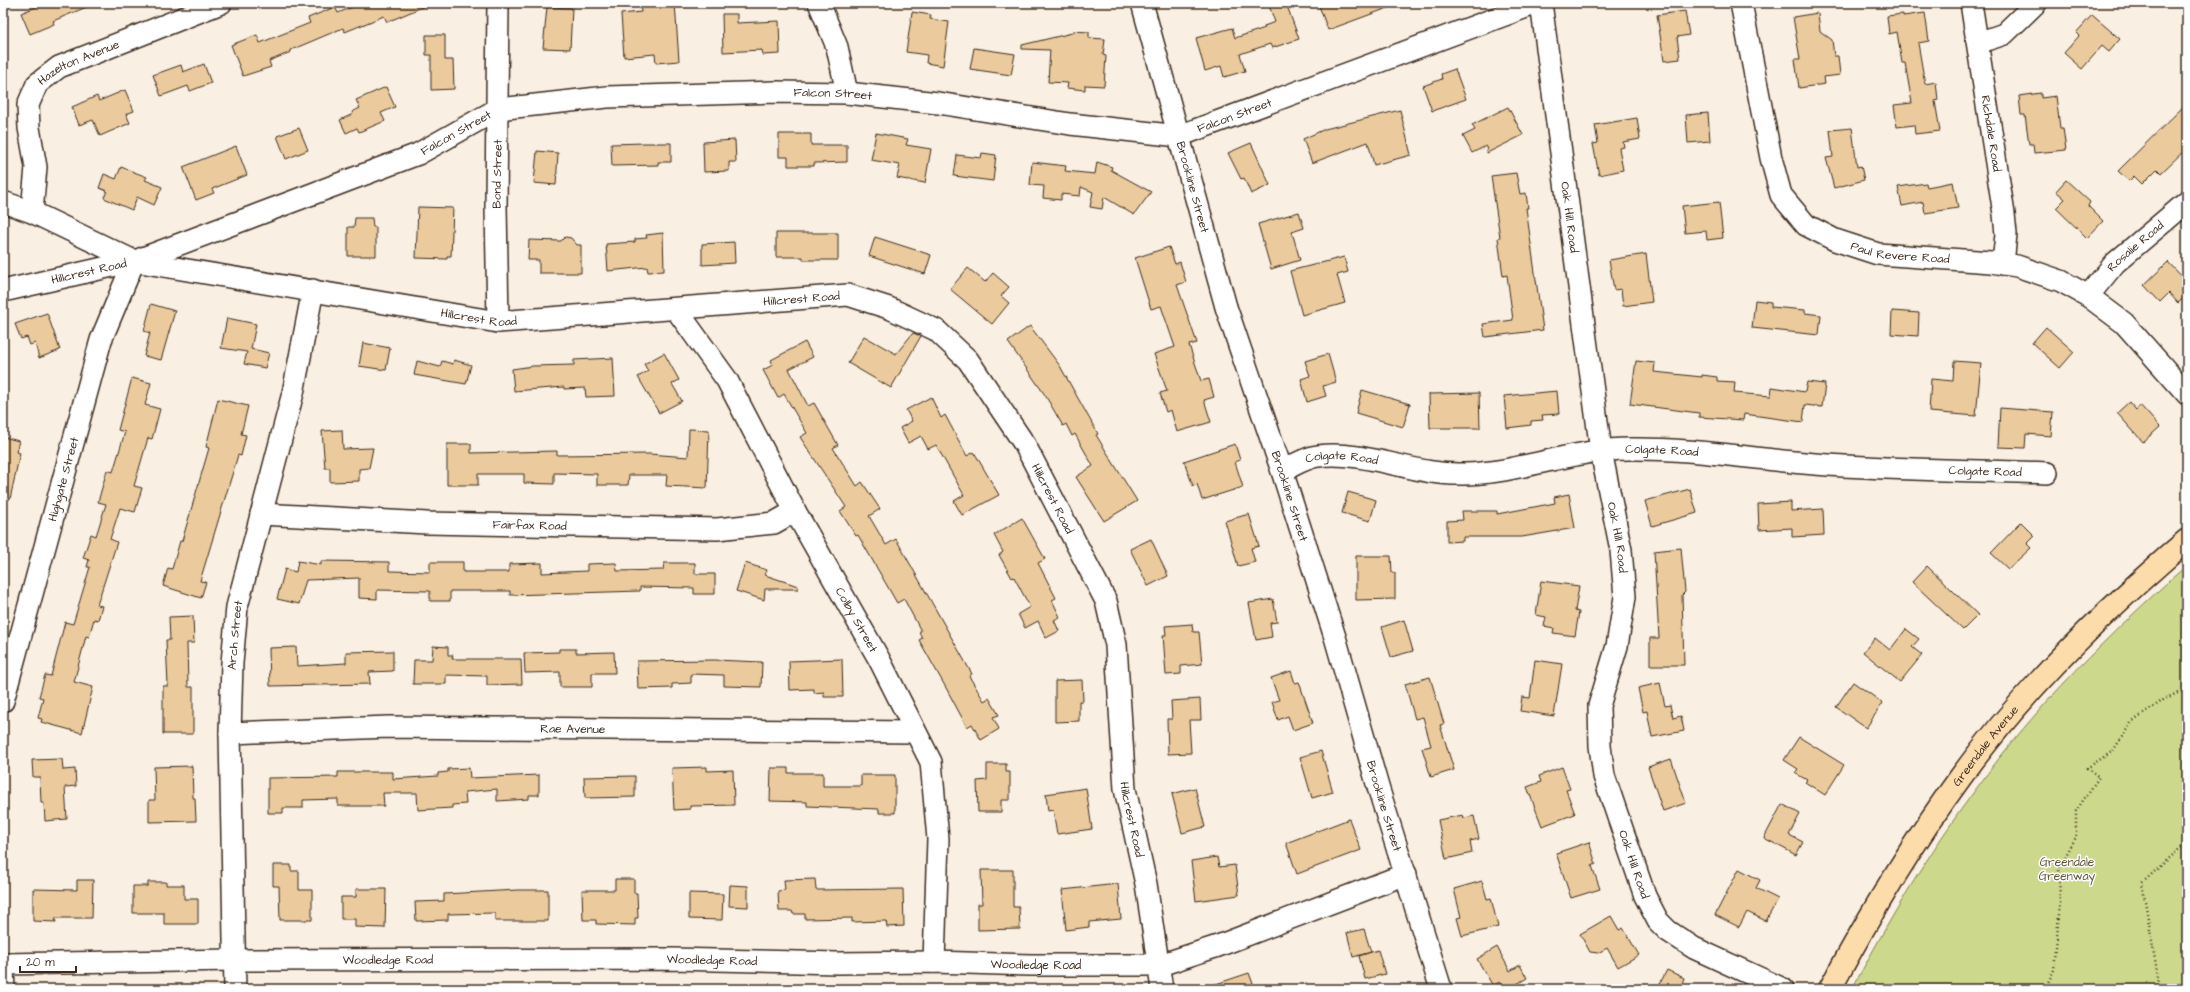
<svg xmlns="http://www.w3.org/2000/svg" width="2190" height="992" viewBox="0 0 2190 992" font-family="'Architects Daughter',sans-serif">
<style>
.green{fill:#ccd88b;stroke:#848154}
.building{fill:#ebcb9d;stroke:#3b2a1e}
.lines{fill:none;stroke-linecap:round;stroke-linejoin:round}
.minor-casing{stroke:#3b2a1e;stroke-width:24}
.major-casing{stroke:#3b2a1e;stroke-width:25}
.path{stroke:#3b2a1e;stroke-width:2.5;stroke-dasharray:1 3;stroke-linecap:butt}
.minor{stroke:#fff;stroke-width:21}
.major{stroke:#fddcac;stroke-width:22}
.labels{text-anchor:middle;stroke-width:3;stroke-linejoin:round;paint-order:stroke}
.street-label{font-size:12px;fill:#3b2a1e;stroke:#fff}
.park-label{font-size:12px;fill:#5f5639;stroke:#fff}
</style>
<rect width="100%" height="100%" fill="#f9efe2"/>
<filter id="ink" filterUnits="userSpaceOnUse"><feTurbulence type="fractalNoise" baseFrequency=".025" numOctaves="2"/><feDisplacementMap in="SourceGraphic" scale="8" xChannelSelector="R" yChannelSelector="G"/><feConvolveMatrix kernelMatrix="1 2 1 2 8 2 1 2 1" color-interpolation-filters="sRGB"/></filter>
<g filter="url(#ink)">
<path class="green" d="M2187,565V989H1852C1889,920 1929,852 1976,789C2036,706 2110,633 2187,565Z"/>
<g class="building">
<path d="M34,3H96L53,21L54,24L30,34L21,13L36,7Z"/>
<path d="M362,3H432L387,22L384,16L345,32L343,28L291,50V52L269,61L271,67L243,76L231,45L257,35L260,43L310,23L308,18L335,7L338,13Z"/>
<path d="M640,3H675L679,61L656,63L655,54L624,57L621,14L641,12Z"/>
<path d="M1268,3H1286L1299,39L1272,48L1270,44L1240,54L1245,71L1224,77L1221,66L1205,71L1196,38L1232,28L1235,38L1265,28L1264,26L1275,22Z"/>
<path d="M1318,3H1396V5L1328,30Z"/>
<path d="M547,7L572,8L570,49L543,48Z"/>
<path d="M1685,11L1689,35L1677,37L1680,59L1664,61L1657,15Z"/>
<path d="M912,12L931,15L930,19L949,22L943,66L926,63L927,55L906,52Z"/>
<path d="M1818,13L1820,31L1832,40L1834,56H1838L1840,75L1824,77L1825,84L1799,88L1795,59H1800L1793,17Z"/>
<path d="M1925,13L1929,41L1918,43L1925,84L1936,82L1938,100L1935,101L1940,131L1915,134L1914,125L1897,127L1894,105L1912,103L1905,63H1902L1897,32L1889,34L1887,16L1903,14V16Z"/>
<path d="M722,14H737V23L779,21L780,54L763,55L762,50L723,52Z"/>
<path d="M2092,15L2120,39L2109,52L2102,46L2082,69L2064,53L2079,36L2076,33Z"/>
<path d="M1073,31L1089,32V38L1105,39L1103,55L1106,56L1104,86L1085,85V90L1067,88L1068,83L1048,82L1050,50L1022,49V45L1072,33Z"/>
<path d="M426,35H445V60H453L454,89L431,90V55H426Z"/>
<path d="M974,48L1015,54L1011,75L970,69Z"/>
<path d="M204,64L211,83L190,91L188,86L161,96L153,75L181,65L183,72Z"/>
<path d="M1455,69L1466,99L1432,111L1423,86L1442,79L1441,74Z"/>
<path d="M386,87L395,107L381,113L385,121L359,132L357,128L346,133L340,120L353,114L352,112L360,108L356,100Z"/>
<path d="M125,90L134,111L126,114L130,123L100,136L93,120L79,125L72,107L97,96L99,101Z"/>
<path d="M2041,93V98L2056,96L2060,128H2063L2066,150L2034,153L2033,144H2029L2025,115H2021L2019,96Z"/>
<path d="M2187,103V148L2161,173L2157,169L2142,184L2134,176L2129,181L2118,171Z"/>
<path d="M1508,107L1523,135L1487,153L1486,146L1472,153L1463,136L1475,130L1472,125Z"/>
<path d="M1400,110L1411,155L1374,165L1368,142L1312,163L1303,139L1325,129Z"/>
<path d="M1708,113L1710,141L1688,143L1686,115Z"/>
<path d="M1637,118L1640,139L1623,142L1624,147L1619,148L1623,170L1599,175L1593,144L1598,143L1595,125Z"/>
<path d="M299,128L308,150L286,159L277,136Z"/>
<path d="M1852,128L1857,167L1861,166L1864,180L1834,188L1826,158L1833,157L1830,130Z"/>
<path d="M876,133L908,139L906,145L931,149L925,183L897,178L900,165L871,160Z"/>
<path d="M779,134H811V145H847V162L814,163V166H788V157H779Z"/>
<path d="M735,140L736,162H729V171L704,172L703,142Z"/>
<path d="M644,143H671V162H658V165L612,166L611,144Z"/>
<path d="M1251,143L1270,185L1251,194L1244,178L1241,179L1228,153Z"/>
<path d="M236,146L247,175L212,189L214,193L196,200L183,167Z"/>
<path d="M537,151L558,153L556,185L534,183Z"/>
<path d="M982,153L996,155L993,181L954,176L957,155L981,158Z"/>
<path d="M1032,162L1066,166L1065,171L1095,174L1097,162L1112,167L1111,170L1151,192L1134,215L1104,197L1102,209L1090,207L1093,192L1081,187L1080,196L1061,194V200L1043,198L1044,186L1030,185Z"/>
<path d="M121,167L147,177L145,180L162,187L154,205L137,197L132,210L104,198L107,191L99,188L104,174L116,179Z"/>
<path d="M1516,173L1520,194L1526,193L1528,208H1526L1543,330L1485,337L1483,324L1513,320L1507,275L1503,276L1498,238L1500,237L1491,176Z"/>
<path d="M2066,180L2090,202L2088,206L2103,221L2087,238L2056,208L2065,199L2056,191Z"/>
<path d="M1953,182L1958,208L1925,213L1923,202L1902,206L1898,187L1926,183L1927,187Z"/>
<path d="M1719,202L1723,238L1707,240L1706,231L1685,233L1682,206Z"/>
<path d="M418,207L453,208L451,256H447V259L416,258Z"/>
<path d="M1299,212L1304,228L1292,232L1300,260L1271,269L1258,224Z"/>
<path d="M355,218H372L373,227H376V256H348V227H354Z"/>
<path d="M663,233L664,271L648,272L647,267L608,271L606,244L635,242V239L647,238L646,235Z"/>
<path d="M776,233H838V260H803V257H776Z"/>
<path d="M565,237L571,238L577,245H581V273H539V260H528L529,240L561,241Z"/>
<path d="M875,237L931,255L925,274L869,256Z"/>
<path d="M734,242L735,263L702,265V244Z"/>
<path d="M1169,247L1175,264L1180,262L1186,282L1177,285L1197,343L1189,345L1201,381L1209,379L1214,397L1204,400L1211,422L1177,432L1171,410L1166,412L1160,393L1167,391L1154,354L1175,347L1161,306L1151,309L1135,258Z"/>
<path d="M1646,254L1652,302L1623,306L1621,289L1614,290L1609,260Z"/>
<path d="M1344,257L1348,272L1337,275L1345,303L1302,315L1290,271Z"/>
<path d="M2168,262L2187,282V295L2178,303L2169,293L2160,302L2144,285Z"/>
<path d="M968,268L985,282L993,273L1009,287L1001,296L1009,303L992,324L950,289Z"/>
<path d="M1755,300L1771,302V307L1805,310V313L1821,315L1819,335L1752,328Z"/>
<path d="M151,304L175,311L161,360L144,356L150,333L144,331Z"/>
<path d="M1892,311L1919,313L1918,336L1891,334Z"/>
<path d="M47,313L60,350L39,358L35,343L30,345L27,337L21,339L15,324Z"/>
<path d="M227,318L256,324L251,349L269,353L265,368L244,364L247,352L221,348Z"/>
<path d="M1030,326L1060,366L1098,434L1096,435L1137,501L1104,521L1076,477L1093,466L1075,434L1072,436L1066,424L1063,426L1045,395L1008,342Z"/>
<path d="M2046,327L2074,352L2060,368L2032,343Z"/>
<path d="M913,333L921,336L891,388L848,363L864,336L896,354Z"/>
<path d="M805,342L813,357L789,369L808,406L814,403L838,445L833,448L857,486L862,482L880,509L869,516L886,545L896,539L972,674L969,676L984,701L989,698L999,715L993,717L999,729L981,740L972,724L967,727L945,686L919,640L922,638L919,632L921,631L904,599L897,603L858,535L856,536L840,511L846,507L800,437L807,433L784,394L778,398L763,370L773,365L771,360Z"/>
<path d="M363,343L390,348L386,370L359,366Z"/>
<path d="M664,353L679,380L672,384L682,401L659,413L638,377L648,371L644,364Z"/>
<path d="M1328,354L1336,382L1323,386L1326,396L1307,402L1301,379L1310,376L1305,361Z"/>
<path d="M613,358L615,396L586,397L585,388L564,389V387L514,391L512,369L533,366L574,365V360Z"/>
<path d="M454,360L471,365L466,384L414,375L417,361L440,367L442,361L453,364Z"/>
<path d="M1636,361L1655,363L1654,372L1702,377V375L1717,377V381L1735,382L1734,393L1771,396L1772,387L1805,392L1807,382L1825,384L1822,407L1805,405L1803,422L1744,414L1743,420L1699,417V413L1630,404Z"/>
<path d="M1954,361L1981,363L1976,416L1929,412L1931,379L1953,381Z"/>
<path d="M132,378L151,383L145,405L160,409L152,439L148,438L134,486L142,488L135,512L120,508L110,539L117,542L97,605L102,606L98,620L94,619L89,637L86,636L74,682L93,687L82,733L41,722L42,719L38,718L43,698L39,697L45,675L51,676L65,622L73,624L90,567H87L89,560L83,558L91,534L96,536L106,504L98,502L107,470L113,472L125,432L118,430Z"/>
<path d="M1362,390L1410,404L1403,427L1356,413Z"/>
<path d="M1557,391L1559,414L1542,415L1543,420L1531,421V425L1507,428L1504,396Z"/>
<path d="M1479,393L1480,428H1430L1429,394Z"/>
<path d="M931,397L941,418L945,415L967,456L974,452L999,495L962,515L954,501L964,495L936,445L928,449L921,436L908,443L900,428L912,421L906,410Z"/>
<path d="M218,399L248,406L241,434L246,435L241,456L238,455L200,581L206,582L201,598L163,586L168,568L172,569L180,541H182L209,448L206,447Z"/>
<path d="M2129,402L2136,410L2140,405L2160,427L2143,442L2117,413Z"/>
<path d="M2000,408L2053,412L2051,436L2026,434L2025,448L1998,447Z"/>
<path d="M689,429L709,430L707,488L666,486L667,475H629L628,485H597V474L554,473V484L524,483V474H478V485H447V444H471V453L557,451V455L649,454L688,457Z"/>
<path d="M342,430L343,449L373,448L369,468L359,469V481L330,482V468H325L322,431Z"/>
<path d="M3,437L19,441L16,452L20,453L10,499H3Z"/>
<path d="M1235,444L1240,460L1235,462L1243,487L1202,500L1197,484L1193,486L1184,461Z"/>
<path d="M1690,489L1697,513L1652,526L1645,501Z"/>
<path d="M1348,492L1376,500L1370,521L1342,513Z"/>
<path d="M1569,494L1575,528L1522,537H1463V541L1447,542V521L1463,520L1462,511H1497V514L1555,503L1554,497Z"/>
<path d="M1791,502V511L1823,509L1824,535L1792,537V528L1759,530L1758,504Z"/>
<path d="M1249,514L1259,546L1251,548L1255,562L1238,566L1225,521Z"/>
<path d="M1022,518L1045,559L1038,563L1056,598L1052,600L1060,617L1054,620L1059,631L1046,638L1038,621L1025,628L1018,614L1030,607L1014,577L1012,578L999,555L1003,552L994,535Z"/>
<path d="M2021,522L2035,536L2027,544L2031,548L2008,569L1991,553Z"/>
<path d="M1151,539L1168,576L1148,586L1130,549Z"/>
<path d="M1681,548L1685,592L1682,595L1684,665H1650V638H1659L1654,551Z"/>
<path d="M1356,556H1391L1392,573H1395V599L1356,600Z"/>
<path d="M298,561L321,565V561L389,562V571L430,572V562H463V572H509V564L542,563V573L587,571V564L616,563L617,571L663,570L664,563H695V574H715V594H694V588L640,587V591L510,595V591H450V601H430V591L377,590V599L359,598V578L306,580L299,604L277,599L285,569L296,572Z"/>
<path d="M745,563L767,570L765,575L798,586V589H765L764,600L736,591Z"/>
<path d="M1927,566L1978,615L1963,630L1912,582Z"/>
<path d="M1541,581L1579,586L1575,611L1579,612L1575,636L1553,633L1554,628L1544,626L1546,617L1536,615Z"/>
<path d="M1273,599L1277,622L1270,623L1272,637L1256,640L1249,603Z"/>
<path d="M193,616L194,643H187L188,687H193V734H163V686H168L166,640H170L169,617Z"/>
<path d="M1404,620L1413,651L1391,657L1382,627Z"/>
<path d="M1192,624L1193,632H1199L1202,664L1181,666V674L1166,675L1163,635H1166L1165,626Z"/>
<path d="M1906,629L1919,639L1912,647L1922,655L1900,682L1863,652L1875,638L1890,650Z"/>
<path d="M433,646L448,647V655H453L452,659H521L522,684L487,685V676L446,675V684H413L414,660H432Z"/>
<path d="M296,647L297,666L346,663V652L393,651V671L369,672L370,684L270,686L269,648Z"/>
<path d="M559,649H576V653L614,652L615,673H592V687H560V672L525,673L524,653L559,652Z"/>
<path d="M842,659L843,697H824V692L814,693V689L790,690L789,661Z"/>
<path d="M714,660L762,662L761,687L724,686V675L691,674V683L672,684V688L638,689L637,661Z"/>
<path d="M1535,660L1562,664L1554,716L1520,711L1522,697L1530,698Z"/>
<path d="M1291,671L1295,683L1299,682L1313,723L1293,730L1288,716L1278,720L1272,702L1279,700L1271,678Z"/>
<path d="M1430,677L1444,724L1440,725L1454,770L1431,777L1422,748L1431,746L1423,717L1415,719L1405,684Z"/>
<path d="M1082,680L1083,701H1079V721L1055,722V681Z"/>
<path d="M1853,682L1883,703L1866,728L1836,707Z"/>
<path d="M1660,683L1665,706L1670,705L1673,718L1681,716L1684,731L1652,737L1647,711L1643,712L1638,688Z"/>
<path d="M1200,699L1201,720H1189L1191,753L1168,754L1167,719H1172L1171,701Z"/>
<path d="M1799,737L1844,765L1825,795L1805,782L1807,780L1795,773L1798,769L1784,760Z"/>
<path d="M1321,751L1333,792L1312,798L1300,757Z"/>
<path d="M62,759L63,770L75,769L76,786L65,787L67,819L45,821L44,803H41L40,777H33L32,760Z"/>
<path d="M1671,759L1686,803L1663,811L1648,767Z"/>
<path d="M987,764H1006V772H1010V800H1001V812H978L977,781L987,780Z"/>
<path d="M192,766L193,798H195L196,821L149,822V800H155L154,767Z"/>
<path d="M707,767V771L733,770L734,805L690,806V809L674,810L672,768Z"/>
<path d="M1562,767L1570,789L1566,790L1575,814L1542,826L1527,787L1541,782L1539,776Z"/>
<path d="M469,768L470,778L539,775V795H529V799L497,801V789L465,792L466,804L452,805V808L418,810L417,793H383L384,806H338V799L303,800V808H283V813H268V778L338,777V772H393V779L438,776V773L448,772V769Z"/>
<path d="M771,768H788V773H823V786H861V775H895V813H879V809L807,806V802L770,801Z"/>
<path d="M635,776V797L585,798L584,777Z"/>
<path d="M1086,788L1092,829L1057,834L1053,810L1048,811L1046,794Z"/>
<path d="M1195,788L1205,827L1182,833L1172,794Z"/>
<path d="M1782,804L1800,814L1789,835L1803,842L1796,855L1764,838Z"/>
<path d="M1463,815L1464,818L1474,816L1479,839L1470,841L1472,853L1446,859L1438,820Z"/>
<path d="M1349,819L1361,850L1297,874L1286,843Z"/>
<path d="M1589,842L1596,864L1592,866L1600,889L1571,898L1556,853Z"/>
<path d="M1217,857L1219,867L1235,865L1239,895L1196,901L1191,861Z"/>
<path d="M273,865H291V871H299V890H312V920H280L279,886H273Z"/>
<path d="M1739,869L1760,880L1756,888L1778,899L1766,921L1747,912L1739,927L1715,915Z"/>
<path d="M981,870H1013V907H1019L1020,929L978,930V904H982Z"/>
<path d="M615,879H634V893H637L638,918H635V925L596,924V920H583L582,890H615Z"/>
<path d="M815,879L816,890L903,889L904,926L887,927L886,921L852,922V918L805,919V914H793L792,911H779L778,891L785,890L784,880Z"/>
<path d="M77,880H93L92,918H55L56,922L33,921V889L77,890Z"/>
<path d="M1482,881L1487,899L1491,898L1498,927L1462,936L1457,918L1461,917L1454,889Z"/>
<path d="M148,882H166V885H184V899H198V924H164V913H133V886H148Z"/>
<path d="M1118,884L1121,919L1089,922V927L1066,930L1062,890Z"/>
<path d="M730,885L748,886V907L729,906Z"/>
<path d="M356,889H386L385,928L355,927V919H341V897H356Z"/>
<path d="M518,890H548V921H495V913L448,914V920L416,921L415,902L444,901V894Z"/>
<path d="M689,893L723,894L722,920L689,919Z"/>
<path d="M1611,916L1619,930L1623,928L1639,955L1618,967L1607,948L1598,953L1590,952L1580,934Z"/>
<path d="M1364,929L1371,952L1353,957L1347,933Z"/>
<path d="M1497,947L1510,971L1520,965L1527,978L1508,989H1503L1499,982L1493,986L1477,959Z"/>
<path d="M1378,950L1385,974L1365,979L1359,956Z"/>
<path d="M1667,970L1684,978L1680,989H1657Z"/>
<path d="M1249,973L1255,989H1210V986Z"/>
</g>
<g class="lines">
<g class="minor-casing">
<g id="minor">
<path d="M498,3L496,206L498,322"/>
<path d="M819,3L837,47L847,93"/>
<path id="s1" d="M1142,3L1226,307L1282,471L1335,637L1378,787L1441,989"/>
<path id="s2" d="M1541,3L1601,451L1621,550L1625,597L1617,646L1599,706L1600,746L1604,776L1645,896L1658,921L1668,931L1694,948L1783,989"/>
<path id="s3" d="M1741,3L1771,158L1781,195L1806,225L1835,240L1878,254L1991,262L2017,266L2061,281L2088,296L2124,323L2187,394"/>
<path id="s4" d="M1971,3L2004,214L2006,234L2003,264"/>
<path d="M1978,43L2004,34L2036,3"/>
<path d="M3,202L32,212L134,261"/>
<path id="s5" d="M32,212L36,167L29,128L28,105L37,84L59,67L221,3"/>
<path id="s6" d="M135,261L418,154L498,109L607,97L775,92L847,93L938,103L1070,124L1179,136L1537,3"/>
<path id="s7" d="M3,291L134,261L498,322L848,295L889,308L936,330L968,360L1025,445L1106,601L1116,645L1125,789L1146,884L1162,989"/>
<path id="s8" d="M2088,296L2115,263L2187,202"/>
<path id="s9" d="M676,309L727,380L795,511L879,659L931,762L938,839L934,962"/>
<path id="s10" d="M1282,471C1293,466 1306,457 1318,456C1367,450 1415,476 1464,474C1520,473 1573,449 1629,449C1691,448 1753,459 1815,464C1892,470 1970,470 2047,473"/>
<path id="s11" d="M261,514L427,523L717,529L774,523L795,511"/>
<path id="s12" d="M3,701L101,340L134,261"/>
<path id="s13" d="M230,733L389,727L915,732"/>
<path id="s14" d="M3,964L234,960L672,959L837,963L934,962L1031,965H1160L1218,946L1406,874"/>
<path d="M3,969L4,989"/>
<path id="s15" d="M235,989L230,733L232,663L237,607L293,393L313,290"/>
</g>
</g>
<g class="major-casing">
<g id="major">
<path id="s16" d="M1830,989C1869,916 1911,845 1960,778C2024,689 2104,611 2187,540"/>
</g>
</g>
<g class="path">
<path d="M2045,989L2054,970L2060,903L2059,868L2076,837V811L2099,777L2087,768L2113,751L2131,723L2166,698L2187,689"/>
<path d="M2160,989L2142,883L2187,842"/>
</g>
<use href="#minor" class="minor"/>
<use href="#major" class="major"/>
</g>
</g>
<g class="labels">
<g class="street-label">
<text dy="4" stroke="none"><textPath href="#s5" startOffset="178">Hazelton Avenue</textPath></text>
<text dy="4" stroke="none"><textPath href="#s6" startOffset="730">Falcon Street</textPath></text>
<text dy="4" stroke="none"><textPath href="#s6" startOffset="1138">Falcon Street</textPath></text>
<text dy="4" stroke="none"><textPath href="#s6" startOffset="346">Falcon Street</textPath></text>
<text dy="4" stroke="none"><textPath href="#s4" startOffset="132">Richdale Road</textPath></text>
<text transform="translate(497 174) rotate(-89)" y="4">Bond Street</text>
<text dy="4" stroke="none"><textPath href="#s1" startOffset="191">Brookline Street</textPath></text>
<text dy="4" stroke="none"><textPath href="#s2" startOffset="216">Oak Hill Road</textPath></text>
<text dy="4" stroke="none"><textPath href="#s8" startOffset="69">Rosalie Road</textPath></text>
<text dy="4" stroke="none"><textPath href="#s3" startOffset="335">Paul Revere Road</textPath></text>
<text dy="4" stroke="none"><textPath href="#s7" startOffset="88">Hillcrest Road</textPath></text>
<text dy="4" stroke="none"><textPath href="#s7" startOffset="808">Hillcrest Road</textPath></text>
<text dy="4" stroke="none"><textPath href="#s7" startOffset="484">Hillcrest Road</textPath></text>
<text dy="4" stroke="none"><textPath href="#s10" startOffset="387">Colgate Road</textPath></text>
<text dy="4" stroke="none"><textPath href="#s10" startOffset="63">Colgate Road</textPath></text>
<text dy="4" stroke="none"><textPath href="#s10" startOffset="711">Colgate Road</textPath></text>
<text dy="4" stroke="none"><textPath href="#s12" startOffset="230">Highgate Street</textPath></text>
<text dy="4" stroke="none"><textPath href="#s1" startOffset="515">Brookline Street</textPath></text>
<text dy="4" stroke="none"><textPath href="#s7" startOffset="1156">Hillcrest Road</textPath></text>
<text dy="4" stroke="none"><textPath href="#s11" startOffset="269">Fairfax Road</textPath></text>
<text dy="4" stroke="none"><textPath href="#s2" startOffset="540">Oak Hill Road</textPath></text>
<text dy="4" stroke="none"><textPath href="#s9" startOffset="360">Colby Street</textPath></text>
<text dy="4" stroke="none"><textPath href="#s15" startOffset="354">Arch Street</textPath></text>
<text dy="4" stroke="none"><textPath href="#s13" startOffset="343">Rae Avenue</textPath></text>
<text dy="4" stroke="none"><textPath href="#s16" startOffset="289">Greendale Avenue</textPath></text>
<text dy="4" stroke="none"><textPath href="#s1" startOffset="839">Brookline Street</textPath></text>
<text dy="4" stroke="none"><textPath href="#s7" startOffset="1492">Hillcrest Road</textPath></text>
<text dy="4" stroke="none"><textPath href="#s2" startOffset="876">Oak Hill Road</textPath></text>
<text dy="4" stroke="none"><textPath href="#s14" startOffset="385">Woodledge Road</textPath></text>
<text dy="4" stroke="none"><textPath href="#s14" startOffset="709">Woodledge Road</textPath></text>
<text dy="4" stroke="none"><textPath href="#s14" startOffset="1033">Woodledge Road</textPath></text>
</g>
<g class="park-label">
<text x="2067" y="866">Greendale<tspan x="2067" dy="14">Greenway</tspan></text>
</g>
</g>
<rect width="2190" height="992" fill="none" stroke="#fff" stroke-width="16"/>
<rect x="8" y="8" width="2174" height="976" fill="none" stroke="#3b2a1e" stroke-width="1.5" filter="url(#ink)"/>
<path d="M20 966v6h56v-6" fill="none" stroke="#3b2a1e" stroke-width="2"/>
<text x="26" y="966" font-size="12" fill="#3b2a1e" stroke="#ffffff" stroke-width="3" paint-order="stroke">20 m</text>
</svg>
